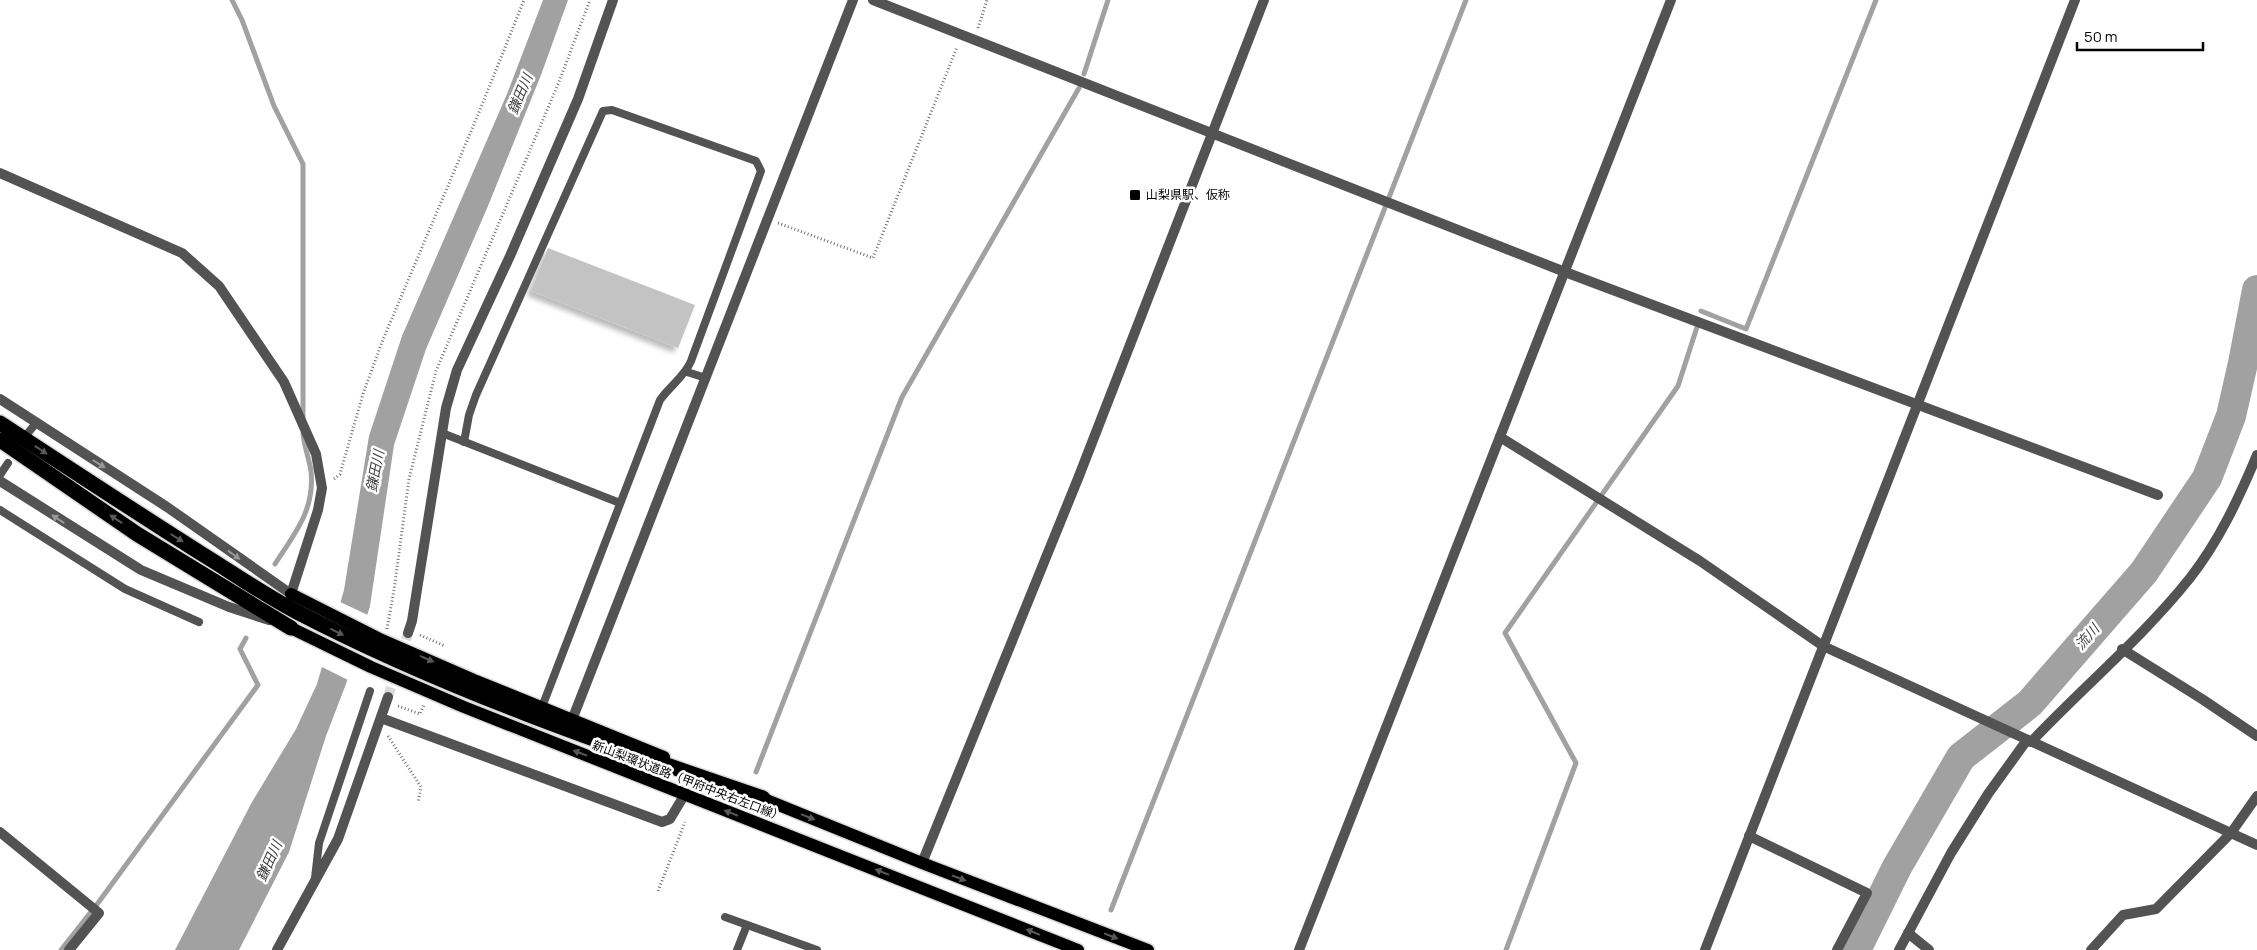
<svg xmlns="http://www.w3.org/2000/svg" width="2257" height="950" viewBox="0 0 2257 950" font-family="Manrope,'Noto Sans JP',sans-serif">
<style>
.water{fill:#a1a1a1}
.pier{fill:#fff}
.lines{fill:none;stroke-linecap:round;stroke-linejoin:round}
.stream{stroke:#a1a1a1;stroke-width:5}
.river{stroke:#a1a1a1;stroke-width:30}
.building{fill:#c3c3c3;filter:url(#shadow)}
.minor-tunnel{stroke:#d9d9d9;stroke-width:10;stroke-dasharray:10 5;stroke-linecap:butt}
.primary-casing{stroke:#dbdbdb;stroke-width:15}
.motorway-casing{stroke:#dbdbdb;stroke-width:18}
.path{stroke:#757575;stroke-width:3;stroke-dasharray:1 2.5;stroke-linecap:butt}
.service{stroke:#535353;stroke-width:8}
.minor{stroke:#535353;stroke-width:10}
.tertiary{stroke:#535353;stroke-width:10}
.primary{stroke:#000;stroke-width:12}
.motorway{stroke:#000;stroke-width:15}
.oneway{fill:#595959}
.oneway2{fill:#989898}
.poi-dot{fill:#000;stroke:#fff;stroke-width:2}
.labels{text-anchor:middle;stroke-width:5;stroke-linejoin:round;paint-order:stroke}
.poi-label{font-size:12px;fill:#000;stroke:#fff;text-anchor:start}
.street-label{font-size:12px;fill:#000;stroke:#fff}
.water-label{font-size:14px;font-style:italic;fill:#424242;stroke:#fff}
</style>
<defs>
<filter id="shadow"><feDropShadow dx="-4.5" dy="4.5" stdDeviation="2.5" flood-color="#0004"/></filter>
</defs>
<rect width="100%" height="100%" fill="#fff"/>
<path class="water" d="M543,0H568L541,75L488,206L426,349L394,445L370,606L346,684L326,736L289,852L239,950H175L252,802L296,729L317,684L344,590L369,436L402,336L507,94Z"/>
<path class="pier" d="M338,601L370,616L350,681L320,666Z"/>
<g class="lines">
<g class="stream">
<path d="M232,0L242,20L274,106L303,164V417"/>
<path d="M1084,74L1108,0"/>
<path d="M1701,311L1746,329L1876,0"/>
<path d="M275,564C295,533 315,510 311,471C309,458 304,446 303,433"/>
<path d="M756,772L902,397L1079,88"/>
<path d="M1111,910L1466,0"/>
<path d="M61,950L98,903L258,685L240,649L246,638"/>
<path d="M1506,950L1576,763L1505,633L1678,386L1697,327"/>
</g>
<path class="river" d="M1856,950L1897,867L1961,757L2030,703L2144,572L2207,478L2231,416L2243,363L2257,290"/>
</g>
<path class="building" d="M548,248L695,305L678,348L531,291Z"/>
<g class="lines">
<path class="minor-tunnel" d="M388,697L408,633"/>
<g class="primary-casing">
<g id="primary">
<path d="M291,594L382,640L474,680L664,757"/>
<path d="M291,628L371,667L464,707L1078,950"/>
<path d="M754,795L922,863L1148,950"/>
</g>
</g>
<g class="motorway-casing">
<g id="motorway">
<path d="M0,423C67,467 134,511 202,554C233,573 264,595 297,612C445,689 606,745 763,798"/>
<path d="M0,440L137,534L291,628"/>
</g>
</g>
<g class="path">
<path d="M978,28L987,0"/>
<path d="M778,223L873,258L957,47"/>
<path d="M334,479L340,474L363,394L382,342L480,110L524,0"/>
<path d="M387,629L394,590L409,479L436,371L559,82L590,0"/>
<path d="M420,635L445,646"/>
<path d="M398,706L420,714L424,705"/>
<path d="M388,736L421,787L418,803"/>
<path d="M658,891L685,822"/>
</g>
<g class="service">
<path d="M687,372L706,378"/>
<path d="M28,433L36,423"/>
<path d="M442,433L620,503"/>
<path d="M464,442L469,415L476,395L603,111L612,110L756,161L761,171L691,361C685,376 670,386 660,400L542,707"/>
<path d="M0,475L8,463"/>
<path d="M0,510L125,589L199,622"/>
<path d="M315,878L319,843L370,691"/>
<path d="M725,917L817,950"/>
<path d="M737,950L747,925"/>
</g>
<g class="minor">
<path d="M873,0L1565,272L2158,495"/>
<path d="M0,173L182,253L219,286L284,382L316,454L322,488L318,510L291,594"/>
<path d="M408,633L412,621L446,408L457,370L510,256L578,99L613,0"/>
<path d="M2122,649L2202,699L2257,736"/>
<path d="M381,718L662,822L670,819L685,794"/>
<path d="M572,720L853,0"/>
<path d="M2031,742C2083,687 2143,637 2190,578C2219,541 2239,498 2257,455"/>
<path d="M0,832L99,913L69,950"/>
<path d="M1749,836L1867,893L1837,950"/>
<path d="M1908,933L1929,950"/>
<path d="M277,950L338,839L388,697"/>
<path d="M1899,950L1951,853L1988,794L2027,740"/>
<path d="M2091,950L2123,915L2156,909L2231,833L2257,796"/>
</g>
<g class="tertiary">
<path d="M0,399L167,507L291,594"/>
<path d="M1500,437L1700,561L1823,646L2257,845"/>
<path d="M0,481L141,570L229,607L269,620"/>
<path d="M922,863L1079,476L1264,0"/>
<path d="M1299,950L1671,0"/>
<path d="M1705,950L2075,0"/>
</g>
<use href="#primary" class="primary"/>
<use href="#motorway" class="motorway"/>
</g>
<defs><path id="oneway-solid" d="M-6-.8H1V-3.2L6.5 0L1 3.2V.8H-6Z" transform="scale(1.25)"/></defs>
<g class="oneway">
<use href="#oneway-solid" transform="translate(41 450) rotate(33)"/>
<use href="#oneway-solid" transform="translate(116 519) rotate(-146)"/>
<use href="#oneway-solid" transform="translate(177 538) rotate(32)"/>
<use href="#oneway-solid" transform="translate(337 632) rotate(26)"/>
<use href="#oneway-solid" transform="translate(427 659) rotate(24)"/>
<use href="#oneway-solid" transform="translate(580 753) rotate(-159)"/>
<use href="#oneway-solid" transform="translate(731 813) rotate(-158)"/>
<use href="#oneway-solid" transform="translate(808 817) rotate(22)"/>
<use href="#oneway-solid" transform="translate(882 872) rotate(-158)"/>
<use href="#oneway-solid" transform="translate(959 878) rotate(21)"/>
<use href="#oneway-solid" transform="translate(1033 932) rotate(-158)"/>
<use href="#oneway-solid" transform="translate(1111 936) rotate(21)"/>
</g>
<g class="oneway2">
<use href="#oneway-solid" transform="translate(99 464) rotate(32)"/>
<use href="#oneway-solid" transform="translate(58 519) rotate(-147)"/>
<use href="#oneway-solid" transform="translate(234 555) rotate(36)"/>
</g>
<rect class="poi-dot" x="1129" y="189" width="12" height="12" rx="2.5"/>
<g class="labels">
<g class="poi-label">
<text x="1146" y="199">山梨県駅、仮称</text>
</g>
<g class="street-label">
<text transform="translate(688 781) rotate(21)" y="4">新山梨環状道路（甲府中央右左口線）</text>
</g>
<g class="water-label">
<text transform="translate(520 94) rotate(-67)" y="5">鎌田川</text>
<text transform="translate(375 471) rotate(-79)" y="5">鎌田川</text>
<text transform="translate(2087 637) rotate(-49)" y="5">流川</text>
<text transform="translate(269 861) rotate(-66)" y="5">鎌田川</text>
</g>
</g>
<path d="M2077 42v8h126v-8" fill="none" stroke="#000000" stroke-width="2.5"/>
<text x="2084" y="42" font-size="15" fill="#000000" stroke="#ffffff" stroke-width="4" paint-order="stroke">50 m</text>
</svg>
